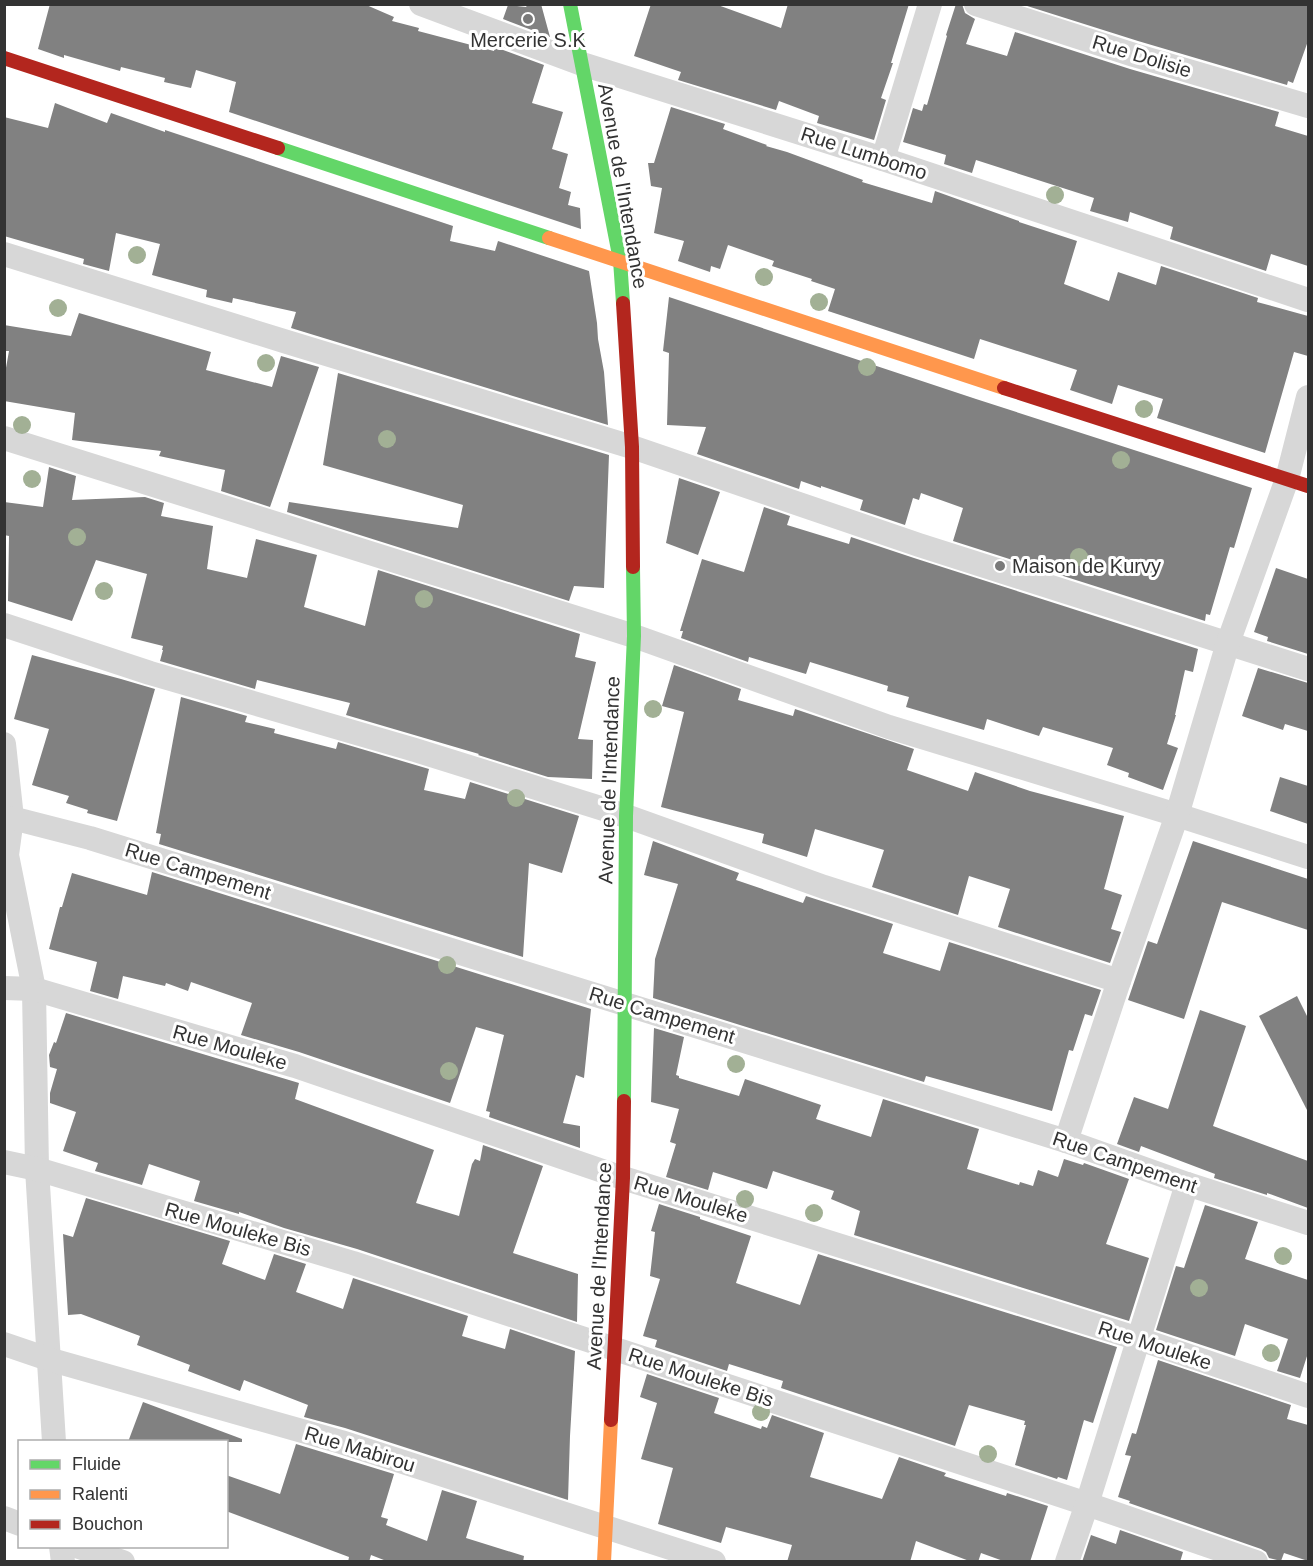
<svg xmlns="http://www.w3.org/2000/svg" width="1313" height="1566" viewBox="0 0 1313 1566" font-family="Helvetica,sans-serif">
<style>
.building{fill:#818181}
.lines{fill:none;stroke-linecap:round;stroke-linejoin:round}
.street{stroke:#d7d7d7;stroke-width:24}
.fast{stroke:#63d668;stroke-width:14}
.slow{stroke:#ff974d;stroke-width:14}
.jam{stroke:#b3261e;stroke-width:14}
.tree{fill:#a2b095}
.poi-dot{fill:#7a7a7a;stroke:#fff;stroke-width:2}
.labels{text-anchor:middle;stroke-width:6;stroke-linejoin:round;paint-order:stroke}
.poi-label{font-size:20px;fill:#333;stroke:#fff}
.street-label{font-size:20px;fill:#333;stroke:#fff}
</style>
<rect width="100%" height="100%" fill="#fff"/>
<g class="building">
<path d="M50,4H364L394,17L392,21L419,28L418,31L494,51L495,47L544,65L532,103L563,112L552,149L568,154L559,188L571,192L568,205L580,208L581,229L229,112L236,82L196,70L191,88L164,82L165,78L121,67L120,71L64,55V58L38,49Z"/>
<path d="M528,4H541L550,37L503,19L508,5L526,7Z"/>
<path d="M651,4H715L781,28L788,4H909L891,63H893L881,98L886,100L874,140L817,123L819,116L779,101L776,110L678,80L681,72L634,56Z"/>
<path d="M956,4H962L965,13L975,19L966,44L1007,56L1015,32L1130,69L1279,112L1275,126L1308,136V266L1271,254L1266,271L1170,239L1173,227L1130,212L1128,222L1090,211L1094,198L976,160L972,173L944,164L946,155L903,142L913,108L922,111L924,104L927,105L947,36L946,35Z"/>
<path d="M1308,4V41L1293,83L1288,81L1287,85L1138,41L1024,5Z"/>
<path d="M55,103L107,123L111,113L165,132V130L453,226L450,241L495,251L498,241L589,271L597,323L598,339L604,372L608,425L291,328L296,312L233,298L232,303L206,297L207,290L152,275L160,244L116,233L109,271L83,264L84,259L4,236V117L48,128Z"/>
<path d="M671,107L725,124L723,129L767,145L766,146L787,152L863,180L862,182L932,203L935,191L1019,221V222L1077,241L1064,284L1109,301L1118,272L1156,285L1161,266L1258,298L1257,302L1308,316V356L1294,352L1265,453L1157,418L1163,399L1118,385L1112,404L1070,390L1077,370L980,339L974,359L828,311L835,289L811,281L812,279L772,266L774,261L728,245L720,269L711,266L710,272L678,261L684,241L654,233L662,188L651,186L648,163H654Z"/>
<path d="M669,297L976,399L1252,488L1234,548L1230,547L1210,615L1206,614L1205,621L953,541L963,508L921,493L919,500L913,498L905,525L860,510L863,500L821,486V488L801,481L799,489L697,454L706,427L667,425L669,353L663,351Z"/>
<path d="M79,313L211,352L206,370L272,387L281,356L319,367L270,507L221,491L225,470L159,456L161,451L72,440L75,413L4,401V379L9,351H4V325L71,336Z"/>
<path d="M338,373L609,455L604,588L574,586L569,601L287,512L289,502L458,528L463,505L323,465Z"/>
<path d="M49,467L76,476L72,500L145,497L164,503L161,516L213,526L207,569L247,578L256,539L317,555L304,607L365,626L378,570L580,634L575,657L596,662L578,739L593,740L592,779L548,777L478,755L479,754L346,715L350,703L257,680L255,689L160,661L163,650H162L163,646L131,638L147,574L96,560L72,621L8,601L9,536L4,535V502L43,507Z"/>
<path d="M679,478L720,492L698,555L666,543Z"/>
<path d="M764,507L790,516L787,525L849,544L851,537L914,558L1198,649L1193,672L1185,670L1175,715H1176L1167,744L1178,748L1163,790L1128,777L1129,773L1107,765L1113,748L1043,727L1039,736L987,719L984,730L906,707L909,697L887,691L888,686L810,662L806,674L749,657L748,662L681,638L683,631H680L702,559L744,572Z"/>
<path d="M1276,568L1308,579V654L1267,641L1268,637L1254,632Z"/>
<path d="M32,655L121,679L155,689L117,821L87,813L88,810L66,803L69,796L32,785L49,729L14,719Z"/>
<path d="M674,665L741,689L738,700L793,716L795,709L914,749L907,770L968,791L975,772L1030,791L1124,816L1104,889L1122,895L1111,929L1121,932L1110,963L998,927L1010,889L969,876L958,915L872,887L884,850L815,829L807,857L762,843L764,834L661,807L684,712L662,706Z"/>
<path d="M1258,668L1308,683V731L1285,724L1283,730L1242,716Z"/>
<path d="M181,697L247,716L245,722L275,729L274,733L336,749L338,742L429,769L424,790L465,799L470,782L579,816L562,873L529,863L523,957L159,844L161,834L156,833Z"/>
<path d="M1280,777L1308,786V824L1270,811Z"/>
<path d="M653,841L739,873L736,880L803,903L806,896L893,924L883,953L940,971L949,942L1101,990L1092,1016L1085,1014L1073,1051L1069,1050L1052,1111L926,1076L924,1082L653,998L655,959L678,884L644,875Z"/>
<path d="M1193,841L1308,879V930L1222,902L1184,1019L1128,1000L1148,941L1157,944Z"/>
<path d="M152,872L591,1009L584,1078L576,1075L563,1123L580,1126V1148L489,1117L490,1112L486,1111L504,1035L476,1027L450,1103L299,1052L241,1035L252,1003L191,982L188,991L166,983L165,986L123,976L118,999L90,991L97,962L49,949L60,907H62L72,873L147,895Z"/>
<path d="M1297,996L1308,1018V1112L1259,1016Z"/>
<path d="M1200,1010L1246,1026L1213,1126L1308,1161V1208L1267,1193V1195L1214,1178L1215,1174L1141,1146L1139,1152L1117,1144L1134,1097L1168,1109Z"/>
<path d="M66,1013L299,1083L295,1099L434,1150L416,1203L459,1216L472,1164L475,1159L480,1161L483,1145L543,1166L513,1253L578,1274L577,1322L357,1249L284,1228L239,1212V1214L194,1201L200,1181L149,1164L142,1185L95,1171L98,1163L63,1151L76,1112L50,1103V1093L57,1069L50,1067L49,1055L54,1042L56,1043Z"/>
<path d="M654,1028L684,1037L676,1075L679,1076V1078L739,1096L745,1079L821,1105L816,1119L871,1137L883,1099L979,1129L967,1169L1019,1185L1020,1182L1033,1186L1038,1170L1058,1177L1064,1159L1083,1165L1084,1163L1129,1179L1106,1244L1149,1258L1129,1321L854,1235L860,1211L831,1199L834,1191L773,1171L767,1189L713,1172L708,1190L666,1177L676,1144L670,1142L679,1109L651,1102Z"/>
<path d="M86,1198L230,1241L222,1264L265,1280L274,1254L306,1264L296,1292L343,1309L353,1278L468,1316L462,1336L505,1349L510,1329L575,1351L570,1436L568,1500L345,1428L304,1417L308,1405L244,1380L240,1391L188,1371L190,1365L137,1345L140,1336L81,1314L68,1315L63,1234L73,1237Z"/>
<path d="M659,1204L700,1217V1219L751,1236L736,1283L800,1305L818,1254L1117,1347L1093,1423L1084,1420L1067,1480L1058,1477L1057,1479L1015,1465L1026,1425H1024L1025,1421L969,1405L955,1446L781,1388L783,1381L729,1364L727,1371L655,1347L657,1340L643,1336L660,1279L650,1276L655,1232L651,1231Z"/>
<path d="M1205,1205L1258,1222L1245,1259L1308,1280V1353L1300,1378L1277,1371L1288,1339L1245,1324L1235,1356L1156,1330L1176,1266L1184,1268Z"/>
<path d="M1158,1360L1291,1405L1287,1419L1308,1425V1561L1284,1553L1281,1561L1269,1558L1266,1552L1261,1549L1129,1503L1130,1501L1118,1497L1131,1456L1125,1455L1132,1433L1136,1434Z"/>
<path d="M647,1374L719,1398L714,1413L761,1429L762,1426L767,1428L772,1415L824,1433L810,1477L882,1499L899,1457L946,1473L944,1476L1006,1496L1007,1493L1048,1506L1030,1562H1006L981,1553L978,1562H972L916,1541L910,1562H787L792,1545L726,1527L721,1543L658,1524L673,1468L641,1459L657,1403L640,1397Z"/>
<path d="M143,1402L242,1439V1442H128Z"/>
<path d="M296,1444L394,1474L381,1517L388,1519L386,1525L427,1541L442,1490L477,1501L466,1538L524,1556L523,1562H389L371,1555L369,1562H348L349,1557L226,1511V1475L280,1494Z"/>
<path d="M1120,1530L1183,1552L1180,1562H1082L1091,1535L1116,1544Z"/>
</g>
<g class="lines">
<g class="street">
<path d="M421,4L582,64L883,159L1308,300"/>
<path d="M976,4L1134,55L1308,106"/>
<path d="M883,159L930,4"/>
<path d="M4,254L287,342L632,447L919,545L1308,669"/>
<path d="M4,438L634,636L889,727L1177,815L1308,857"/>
<path d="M4,625L150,673L415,750L626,816L824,887L1119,981"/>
<path d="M4,744L12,818L7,855L34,989L37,1169L54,1442"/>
<path d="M12,818L90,838L1066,1141L1187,1184L1308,1223"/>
<path d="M4,988L34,989L295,1066L623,1178L1139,1339L1308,1396"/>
<path d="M1066,1141L1119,981L1177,815L1228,643L1287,479L1308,397"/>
<path d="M4,1162L37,1169L353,1263L1087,1504L1256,1562"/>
<path d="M4,1344L48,1359L341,1442L714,1562"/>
<path d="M4,1518L20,1524"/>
<path d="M61,1546L63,1562"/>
<path d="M76,1546L123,1562"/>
<path d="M1067,1562L1087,1504L1187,1184"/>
</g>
<g class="fast">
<path d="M570,4L620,260L623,303"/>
<path d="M278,148L549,238"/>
<path d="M624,1101L626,816L634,636L633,567"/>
</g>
<g class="slow">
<path d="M549,238L1004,388"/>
<path d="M604,1562L611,1420"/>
</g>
<g class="jam">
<path d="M4,58L278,148"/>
<path d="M623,303L632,447L633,567"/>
<path d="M1004,388L1308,486"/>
<path d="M611,1420L623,1178L624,1101"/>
</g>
</g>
<g class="tree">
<circle cx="1055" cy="195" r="9"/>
<circle cx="137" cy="255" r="9"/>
<circle cx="764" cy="277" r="9"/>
<circle cx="819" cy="302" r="9"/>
<circle cx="58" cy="308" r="9"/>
<circle cx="266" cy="363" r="9"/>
<circle cx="867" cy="367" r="9"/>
<circle cx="1144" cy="409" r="9"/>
<circle cx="22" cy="425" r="9"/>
<circle cx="387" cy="439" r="9"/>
<circle cx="1121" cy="460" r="9"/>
<circle cx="32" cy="479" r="9"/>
<circle cx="77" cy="537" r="9"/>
<circle cx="1079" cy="557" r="9"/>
<circle cx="104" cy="591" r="9"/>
<circle cx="424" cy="599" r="9"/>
<circle cx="653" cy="709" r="9"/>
<circle cx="516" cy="798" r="9"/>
<circle cx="447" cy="965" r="9"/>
<circle cx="736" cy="1064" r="9"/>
<circle cx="449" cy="1071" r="9"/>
<circle cx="745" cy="1199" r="9"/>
<circle cx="814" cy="1213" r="9"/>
<circle cx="1283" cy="1256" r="9"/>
<circle cx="1199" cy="1288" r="9"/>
<circle cx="1271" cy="1353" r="9"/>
<circle cx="761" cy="1412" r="9"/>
<circle cx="988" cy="1454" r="9"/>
</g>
<g class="poi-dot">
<circle cx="528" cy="19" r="6"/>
<circle cx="1000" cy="566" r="6"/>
</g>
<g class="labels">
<g class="poi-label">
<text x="528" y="47">Mercerie S.K</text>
<text x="1012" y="573" text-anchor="start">Maison de Kurvy</text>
</g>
<g class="street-label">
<text transform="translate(1142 56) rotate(17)" y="7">Rue Dolisie</text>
<text transform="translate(864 153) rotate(18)" y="7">Rue Lumbomo</text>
<text transform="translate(623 186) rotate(80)" y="7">Avenue de l'Intendance</text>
<text transform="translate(609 780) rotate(-88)" y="7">Avenue de l'Intendance</text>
<text transform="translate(198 871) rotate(17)" y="7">Rue Campement</text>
<text transform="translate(662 1015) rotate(17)" y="7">Rue Campement</text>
<text transform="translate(230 1047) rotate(16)" y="7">Rue Mouleke</text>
<text transform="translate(1125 1162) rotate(19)" y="7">Rue Campement</text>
<text transform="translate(691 1199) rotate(17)" y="7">Rue Mouleke</text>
<text transform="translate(238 1229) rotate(16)" y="7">Rue Mouleke Bis</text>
<text transform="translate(599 1266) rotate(-87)" y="7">Avenue de l'Intendance</text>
<text transform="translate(1155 1345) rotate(18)" y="7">Rue Mouleke</text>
<text transform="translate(701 1377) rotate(18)" y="7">Rue Mouleke Bis</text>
<text transform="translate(360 1449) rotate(17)" y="7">Rue Mabirou</text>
</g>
</g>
<rect width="1313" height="1566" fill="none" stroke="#333333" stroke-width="12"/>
<rect x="18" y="1440" width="210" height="108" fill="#ffffff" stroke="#adadad" stroke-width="1.5"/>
<rect x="30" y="1460" width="30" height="9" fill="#63d668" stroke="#adadad" stroke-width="1.5"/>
<text x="72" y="1470" font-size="18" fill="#333333">Fluide</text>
<rect x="30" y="1490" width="30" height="9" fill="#ff974d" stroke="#adadad" stroke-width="1.5"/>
<text x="72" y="1500" font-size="18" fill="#333333">Ralenti</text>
<rect x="30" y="1520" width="30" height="9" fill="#b3261e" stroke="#adadad" stroke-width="1.5"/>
<text x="72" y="1530" font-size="18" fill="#333333">Bouchon</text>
</svg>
